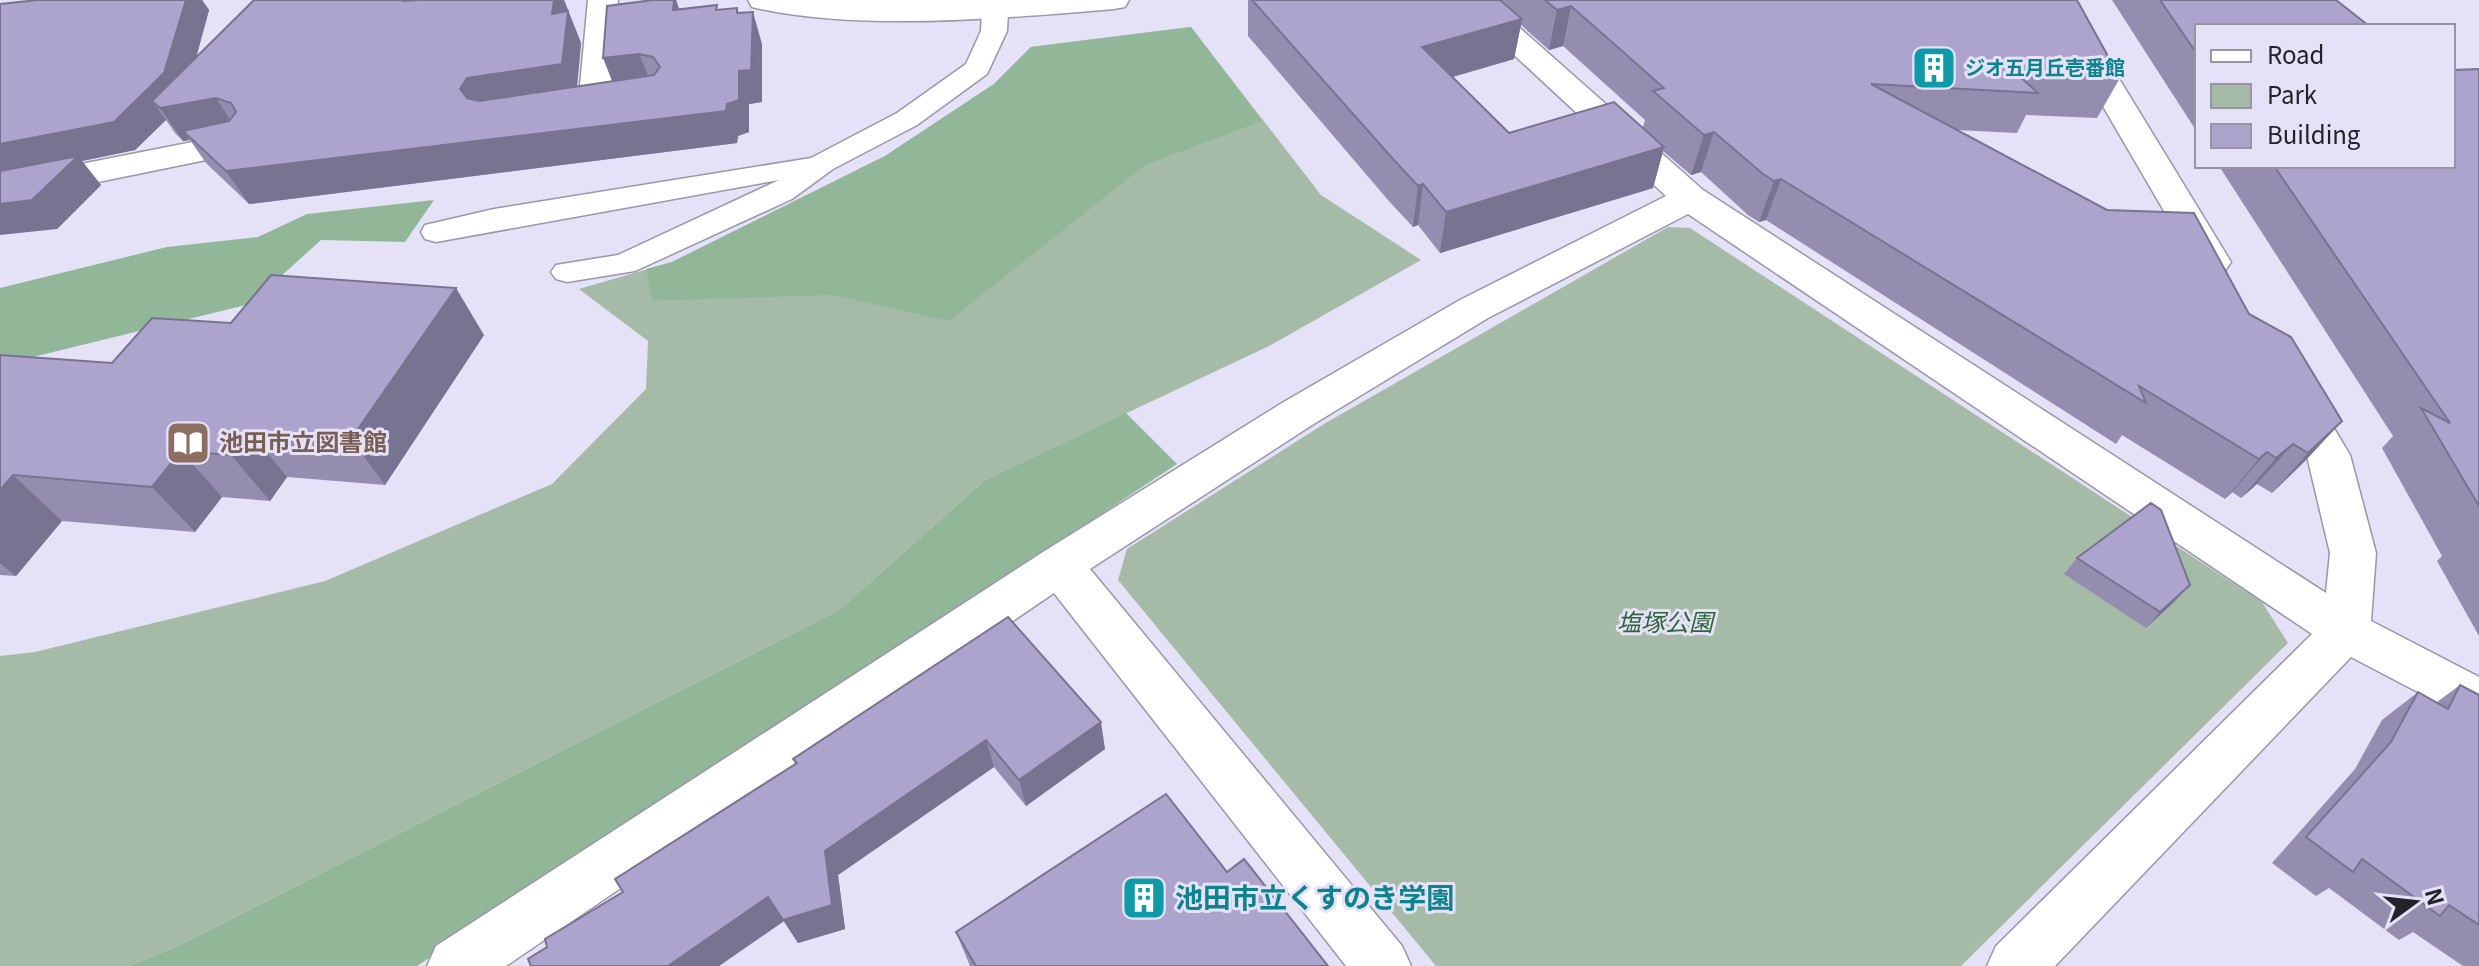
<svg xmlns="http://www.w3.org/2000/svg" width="2479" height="966" viewBox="0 0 2479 966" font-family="Georgia,'Noto Sans JP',serif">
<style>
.green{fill:#a5bba8}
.forest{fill:#92b798}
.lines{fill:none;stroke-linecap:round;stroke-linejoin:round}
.service-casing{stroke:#9a96aa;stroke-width:3}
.minor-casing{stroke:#9a96aa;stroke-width:3}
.tertiary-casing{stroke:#9a96aa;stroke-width:3}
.service{fill:#fff;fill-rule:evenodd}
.minor{fill:#fff;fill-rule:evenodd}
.tertiary{fill:#fff;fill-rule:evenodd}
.wall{fill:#948db0;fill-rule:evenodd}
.shaded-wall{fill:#787390}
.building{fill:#aca4cd;stroke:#787390;stroke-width:2}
.labels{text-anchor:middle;stroke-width:6;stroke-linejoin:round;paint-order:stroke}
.far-culture-label{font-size:20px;font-weight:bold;fill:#0d838f;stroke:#e5e1f6;text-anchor:start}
.education-label{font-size:24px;font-weight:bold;fill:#785e54;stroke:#e5e1f6;text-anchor:start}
.park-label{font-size:24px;font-style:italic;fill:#2e663c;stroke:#e5e1f6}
.near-culture-label{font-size:28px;font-weight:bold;fill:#0d838f;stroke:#e5e1f6;text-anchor:start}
</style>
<rect width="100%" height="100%" fill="#e5e1f6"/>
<g class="green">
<path d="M1191,27L1321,195L1421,260L1269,346L985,480L839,610L180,945L129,966H0V656L35,652L325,581L552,484L646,389L648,341L579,289L672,262L885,156L994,84L1031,47Z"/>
<path d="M1668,227L1690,228L2262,602L2288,643L1961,966H1436L1118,580L1127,549L1324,424Z"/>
</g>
<g class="forest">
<path d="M1191,27L1262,121L1145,165L949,321L833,295L653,301L646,269L672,262L885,156L994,84L1031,47Z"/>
<path d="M434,200L405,242L321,240L250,304L0,365V288L167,247L258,237L307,214Z"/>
<path d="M1126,413L1177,464L417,966H129L180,945L839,610L985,480Z"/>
</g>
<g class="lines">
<g class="service-casing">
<path id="service" d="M995,2L1008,10L1007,31L987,74L917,125L833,169L792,199L635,271L567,282L556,279L551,272L556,265L618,255L779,180L436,242L425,239L421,232L425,225L494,209L811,158L897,113L966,64L981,31L982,10Z"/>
</g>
<g class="minor-casing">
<g id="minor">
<path d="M588,0H618L612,107L607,114L595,117L583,114L578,107Z"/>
<path d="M1455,0H1488L1703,190L2326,593L2330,553L2307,456L2270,393L2276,382L2291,378L2306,382L2350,455L2376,553L2371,621L2479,677V724L2351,657L2055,966H1987L1996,946L2312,634L1688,214L1488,318L1312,425L1090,569L1402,946L1411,966H1346L1054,593L506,966H427L436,946L1043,552L1282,403L1460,300L1666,196Z"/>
<path d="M2041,0H2071L2231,262L2225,271L2212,275L2199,271Z"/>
<path d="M238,133L250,137L255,144L250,151L0,202V180Z"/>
</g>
</g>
<g class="tertiary-casing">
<path id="tertiary" d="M748,0H1129L1125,7L1114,9C1007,18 856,32 752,7Z"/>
</g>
<use href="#service" class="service"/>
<use href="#minor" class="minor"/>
<use href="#tertiary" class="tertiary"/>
</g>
<g class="wall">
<path d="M38,0H202L209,10L196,58L254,0H564L581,43L577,87L612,81L653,0H676L679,9L718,10L737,8L739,13L762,44V102L749,104V132L738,136L737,143L249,204L206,163L190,140L183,141L175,133L166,120L135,150L82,161L101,185L57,229Z"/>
<path d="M1248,0H2077L2120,78L2097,118L2026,115L2017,133L1957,130L2249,314L2342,421L2305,461L2272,493L2257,484L2241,498L2232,492L2225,499L2122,435L2116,444L1766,220L1759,222L1748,215L1701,172L1691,175L1663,151L1653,188L1440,253L1418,225L1413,227L1388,200L1248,36ZM1521,25L1549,50L1563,46L1645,120L1643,127L1509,133L1453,77L1514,59Z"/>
<path d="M2112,0H2336L2197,26V132Z"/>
<path d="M2479,69V636L2437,561L2442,556L2382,448L2393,436L2219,166H2453Z"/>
<path d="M231,323L484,335L385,485L287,477L270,501L222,497L195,532L62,521L16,576L0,575V355L112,363Z"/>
<path d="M2077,558L2175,601L2146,628L2064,574Z"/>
<path d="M1008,617L1105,749L1026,806L994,767L838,875L845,929L798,943L784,921L719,966H531L547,947L795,764L793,759Z"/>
<path d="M2460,685L2479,695V966H2463L2413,932L2399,940L2329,888L2316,896L2272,863L2355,769L2382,720L2418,692L2437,702Z"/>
<path d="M1227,872L1328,966H970L956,932Z"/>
</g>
<g class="shaded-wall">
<path d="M186,0H202L209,10L184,102L216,98L237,130L183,131L190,140L183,141L160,108L152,101L166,120L135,150L82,161L101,185L57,229L0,235V144Z"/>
<path d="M554,0H564L581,43L576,96L477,122L460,89L467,78L552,14Z"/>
<path d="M674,0H676L686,29L673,10Z"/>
<path d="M1571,6L1563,46L1549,50L1557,10Z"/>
<path d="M753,12L762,44V102L749,104V132L738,136L737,143L249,204L226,171L727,104L739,71Z"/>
<path d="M1522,19L1514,59L1417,87L1422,47Z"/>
<path d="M639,54L652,86L616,91L603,58Z"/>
<path d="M1714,132L1701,172L1691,175L1704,135Z"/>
<path d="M1664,147L1653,188L1440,253L1446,212Z"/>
<path d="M1781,179L1766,220L1759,222L1774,181Z"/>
<path d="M1423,184L1418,225L1413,227L1418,186Z"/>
<path d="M456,288L484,335L385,485L351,439Z"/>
<path d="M2342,421L2305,461L2272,493L2308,453Z"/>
<path d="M249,431L287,477L270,501L231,455Z"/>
<path d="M2293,444L2257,484L2241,498L2276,458Z"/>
<path d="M181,451L222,497L195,532L152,487Z"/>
<path d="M2267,452L2232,492L2225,499L2259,459Z"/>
<path d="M13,475L62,521L16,576L0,563V490Z"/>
<path d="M2190,585L2175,601L2146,628L2160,612Z"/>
<path d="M1101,722L1105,749L1026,806L1019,780Z"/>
<path d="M986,740L994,767L838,875L845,929L798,943L783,920L825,851Z"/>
<path d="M768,897L784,921L719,966H668Z"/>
</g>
<g class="building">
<path d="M38,0H186L164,73L114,122L0,144V4Z"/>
<path d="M254,0H403V1L419,0H554L552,14L568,11L562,64L467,78L460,89L467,98L479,101L654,75L660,67L653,57L639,54L603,58L607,6L653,0H674L673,10L717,5L716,10L737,8V13L753,12L751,70L739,71V100L727,104L726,111L226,171L183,131L229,121L236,112L231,103L216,98L160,108L152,101Z"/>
<path d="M1252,0H1500L1522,19L1422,47L1509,133L1614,102L1664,147L1446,212L1423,184L1418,186L1393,159Z"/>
<path d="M1545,0H2077L2120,78L2017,74L2038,93L1871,84L2107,210L2194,213L2249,314L2291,337L2342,421L2308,453L2293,444L2276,458L2267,452L2259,459L2139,386L2146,403L1781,179L1774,181L1763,174L1714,132L1704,135L1653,91L1664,88L1571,6L1557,10Z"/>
<path d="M2160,0H2336L2369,26H2197V54Z"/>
<path d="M2479,69V506L2421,408L2450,423L2274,166H2453V70Z"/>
<path d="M78,156L32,200L0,204V171Z"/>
<path d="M271,275L456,288L351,439L249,431L231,455L181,451L152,487L13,475L0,490V355L112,363L152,318L231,323Z"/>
<path d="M2151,503L2161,510L2190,585L2160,612L2077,558Z"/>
<path d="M1008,617L1101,722L1019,780L986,740L825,851L832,905L783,920L768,897L668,966H531L528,959L547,947L545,939L623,892L615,879L797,763L793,759Z"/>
<path d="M2460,685L2479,695V925L2449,905L2440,916L2362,859L2353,872L2306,837L2391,742L2418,692L2448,709Z"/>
<path d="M1166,794L1227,872L1244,859L1328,966H976L956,932Z"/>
</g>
<defs>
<g id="building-square" transform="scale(2.3)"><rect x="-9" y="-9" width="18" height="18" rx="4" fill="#0f9aa8" stroke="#e5e1f6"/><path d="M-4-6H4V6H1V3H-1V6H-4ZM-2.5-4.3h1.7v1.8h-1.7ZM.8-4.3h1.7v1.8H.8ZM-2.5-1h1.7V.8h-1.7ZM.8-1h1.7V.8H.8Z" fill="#fff"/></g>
<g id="library-square" transform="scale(2.3)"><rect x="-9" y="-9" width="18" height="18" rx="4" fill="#8d6e63" stroke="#e5e1f6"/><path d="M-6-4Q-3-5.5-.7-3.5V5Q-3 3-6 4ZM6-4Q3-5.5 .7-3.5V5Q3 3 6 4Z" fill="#fff"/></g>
</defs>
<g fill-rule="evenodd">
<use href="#building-square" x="1934" y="68"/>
<use href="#library-square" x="188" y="443"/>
<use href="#building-square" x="1144" y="898"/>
</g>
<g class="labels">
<g class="far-culture-label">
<text x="1965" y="75">ジオ五月丘壱番館</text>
</g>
<g class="education-label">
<text x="219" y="451">池田市立図書館</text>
</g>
<g class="park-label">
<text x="1665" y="631">塩塚公園</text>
</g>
<g class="near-culture-label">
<text x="1175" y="908">池田市立くすのき学園</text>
</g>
</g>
<rect x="2195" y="24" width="260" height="144" fill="#e5e1f6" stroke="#9794a4" stroke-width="2"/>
<rect x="2211" y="50" width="40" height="12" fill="#ffffff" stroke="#9794a4" stroke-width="2"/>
<text x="2267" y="64" font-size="24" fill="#232129">Road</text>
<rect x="2211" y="84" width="40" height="24" fill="#a5bba8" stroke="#9794a4" stroke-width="2"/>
<text x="2267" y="104" font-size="24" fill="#232129">Park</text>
<rect x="2211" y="124" width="40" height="24" fill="#aca4cd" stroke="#9794a4" stroke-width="2"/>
<text x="2267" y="144" font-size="24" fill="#232129">Building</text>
<g transform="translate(2415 902) rotate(75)" stroke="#e5e1f6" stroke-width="6" paint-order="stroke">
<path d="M0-6L14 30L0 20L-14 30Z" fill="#232129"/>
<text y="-12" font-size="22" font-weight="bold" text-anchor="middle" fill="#232129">N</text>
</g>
</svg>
